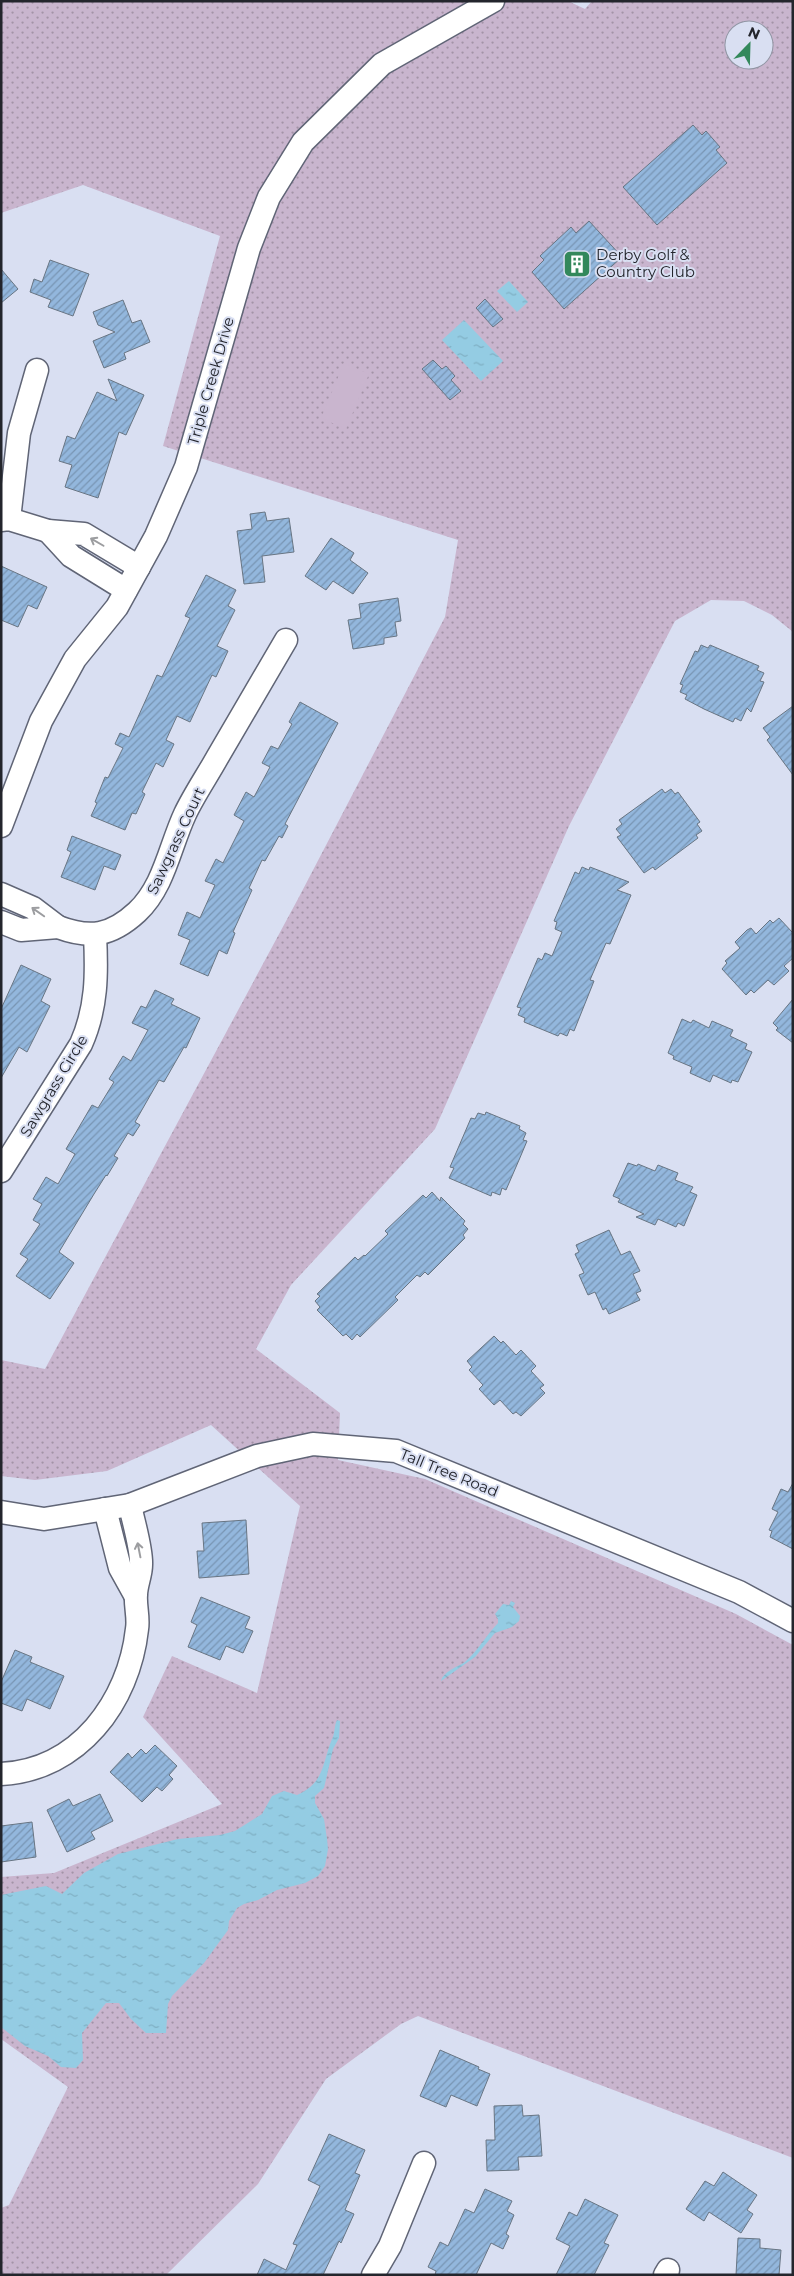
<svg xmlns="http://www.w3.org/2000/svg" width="794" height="2276" viewBox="0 0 794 2276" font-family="Montserrat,sans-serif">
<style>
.grass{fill:url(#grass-dots);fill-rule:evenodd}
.pitch{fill:#c9b5ce}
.water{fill:url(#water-ripples)}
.building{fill:url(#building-hatch);stroke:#687583}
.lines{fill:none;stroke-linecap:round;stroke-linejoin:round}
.minor-casing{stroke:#606576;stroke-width:25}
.minor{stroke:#fff;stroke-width:22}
.oneway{stroke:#9c9da0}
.labels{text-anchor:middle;stroke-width:4;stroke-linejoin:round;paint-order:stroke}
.poi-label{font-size:15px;fill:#23252c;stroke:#d9dff2;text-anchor:start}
.street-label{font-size:15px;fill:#23252c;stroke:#d9dff2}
</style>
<defs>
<pattern id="grass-dots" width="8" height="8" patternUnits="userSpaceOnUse" patternTransform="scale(1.25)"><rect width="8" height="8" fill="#c9b5ce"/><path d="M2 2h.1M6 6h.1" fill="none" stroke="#a393a7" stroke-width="1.8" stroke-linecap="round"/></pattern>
<pattern id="water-ripples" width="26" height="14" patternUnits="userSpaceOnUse" patternTransform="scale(1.25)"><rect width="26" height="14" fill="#94cce3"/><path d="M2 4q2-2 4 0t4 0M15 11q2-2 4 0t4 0" fill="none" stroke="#7fafc3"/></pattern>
<pattern id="building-hatch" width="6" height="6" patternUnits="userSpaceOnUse" patternTransform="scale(1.25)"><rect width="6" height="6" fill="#93b7dd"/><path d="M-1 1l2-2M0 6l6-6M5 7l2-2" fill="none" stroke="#7895b3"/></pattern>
</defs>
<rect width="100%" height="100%" fill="#d9dff2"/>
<path class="grass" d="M1,1H568L585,9L592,1H793V632L772,615L744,601L711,600L675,621L569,826L435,1129L291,1285L256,1349L340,1413L338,1460L425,1479L736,1614L793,1645V2158L418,2016L401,2024L326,2079L258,2184L166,2275H1V2208L9,2205L68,2087L1,2039V1877L54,1873L222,1804L143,1717L172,1656L257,1693L300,1506L211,1425L107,1471L35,1480L1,1476V1360L45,1369L299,897L445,617L458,540L163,446L220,236L83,185L1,213ZM734,30H764V60H734Z"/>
<path class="pitch" d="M344,363L369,374L346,429L321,418Z"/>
<g class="water">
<path d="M509,281L528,302L517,312L497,291Z"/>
<path d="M464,320L503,361L481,381L442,340Z"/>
<path d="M511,1601L515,1603L513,1607L520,1616L519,1621L512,1627L495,1633L475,1657L441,1681C443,1672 457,1667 465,1662C479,1650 486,1635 498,1623V1619L495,1614L503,1604L509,1605Z"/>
<path d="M337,1720L340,1721L339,1738L333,1749L324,1788L315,1796V1803L324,1819L327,1839L328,1849L325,1866L318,1876L305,1883L277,1890L258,1900L244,1904L237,1908L229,1921L228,1930L204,1963L172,1996L168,2004L166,2033H146L131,2019L119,2003H106L82,2033L83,2060L76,2068L61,2067L48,2056L25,2046L1,2027V1895L46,1886L62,1894L84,1873L118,1854L178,1839L220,1835L235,1831L262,1814L272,1796L284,1791L297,1795C325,1783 322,1763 332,1739C335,1734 334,1726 337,1720Z"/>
</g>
<g class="building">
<path d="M693,125L702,135L706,131L720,147L716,150L727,163L657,225L623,187Z"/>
<path d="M589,221L622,257L564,309L532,272L544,260L540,256L571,227L576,233Z"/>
<path d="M50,260L89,274L73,316L48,307L51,300L30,292L34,279L42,282Z"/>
<path d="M1,269L18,289L1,303Z"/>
<path d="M485,299L503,319L493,327L476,308Z"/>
<path d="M123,300L132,323L141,320L150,342L124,353L126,359L104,368L93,341L115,332L98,325L93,312Z"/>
<path d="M433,360L442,369L446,366L455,376L451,380L461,391L450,400L422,369Z"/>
<path d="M108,379L144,395L126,435L119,432L98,498L65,487L72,465L59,461L67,436L75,439L97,392L117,401Z"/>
<path d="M265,512L267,521L289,518L294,552L262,556L265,582L244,584L237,531L252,529L250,514Z"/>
<path d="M331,538L354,553L350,560L368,573L353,594L333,581L326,590L305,576Z"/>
<path d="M1,566L47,587L37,609L28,605L18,627L1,620Z"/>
<path d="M206,575L236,590L228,606L235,610L217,646L228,651L216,677L212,675L190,722L177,716L166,740L174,744L163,767L156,763L142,792L145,794L136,814L132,813L125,830L91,816L97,803L95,802L105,777L108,778L123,748L115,744L120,733L129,737L157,675L162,677L190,618L185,616Z"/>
<path d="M398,598L401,621L395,622L397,636L384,638V644L353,649L348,620L361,618L359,604Z"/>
<path d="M701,645L708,648L710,645L759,666L757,670L764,673L760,681L764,682L751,712L747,708L741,721L735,718L733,722L704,709L685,699L687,695L680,692L683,685L680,684L695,651L698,652Z"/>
<path d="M300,702L338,723L285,824L288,826L282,838L279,836L265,861L262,860L249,888L252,890L233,932L235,933L227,954L219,950L208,976L180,964L190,940L178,935L187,912L200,918L215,885L205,881L216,859L223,863L244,821L234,815L246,792L254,797L270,767L262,763L271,746L278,749L292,724L289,722Z"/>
<path d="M793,706V775L767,740L770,737L763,728Z"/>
<path d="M662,789L665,793L671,789L675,794L678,792L700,822L697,824L702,831L696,835L698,838L655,870L653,867L644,873L617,837L621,835L616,829L622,824L619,820Z"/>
<path d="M72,836L121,855L115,870L104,866L95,890L61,877L71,852L67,850Z"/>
<path d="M582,867L589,870L590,867L629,882L617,890L631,895L610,944L606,943L590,980L594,981L574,1031L570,1029L567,1036L560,1033L558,1036L524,1022L525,1018L518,1015L521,1008L517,1007L538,958L542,960L545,953L552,956L562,932L555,929L557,922L554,921L575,872L579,874Z"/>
<path d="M779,918L793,933V958L784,966L789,971L774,985L768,980L754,993L751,990L746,995L722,969L727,963L725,961L740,948L735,942L747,930L751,928L756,934L770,920L773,923Z"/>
<path d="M21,965L51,979L41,1001L50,1006L27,1052L19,1047L1,1078V1009Z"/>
<path d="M155,990L174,999L171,1004L200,1018L186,1048L184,1047L164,1082L159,1080L135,1122L140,1125L133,1136L128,1133L114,1156L118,1158L107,1176L106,1175L94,1194L59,1252L74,1263L50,1299L16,1276L28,1259L20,1254L40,1224L33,1220L42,1204L33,1199L46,1177L58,1184L75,1154L66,1149L75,1134L92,1105L98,1108L114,1082L109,1079L123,1056L131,1061L148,1030L132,1023L141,1006L146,1008Z"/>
<path d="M793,999V1043L776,1030L778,1028L773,1023Z"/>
<path d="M682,1019L691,1023L693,1020L709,1028L712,1021L733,1030L730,1036L747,1044L745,1049L752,1052L738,1082L732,1080L731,1083L713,1075L710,1082L690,1073L692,1067L673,1059L674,1056L668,1053Z"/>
<path d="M486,1112L520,1126L519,1129L526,1133L523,1140L527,1141L519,1160L506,1190L502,1188L500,1195L492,1192L491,1196L449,1178L454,1168L450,1167L471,1118L475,1119L478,1113L485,1115Z"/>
<path d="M628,1163L637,1166L638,1164L655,1171L658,1165L678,1173L675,1180L693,1187L690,1192L697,1195L684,1226L678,1223L676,1227L658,1219L655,1225L636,1217L644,1214L618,1202L620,1199L613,1196Z"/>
<path d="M432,1192L440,1201L441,1197L465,1221L463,1224L468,1229L463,1235L465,1238L428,1275L425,1272L420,1277L417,1275L395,1297L398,1300L360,1337L357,1334L352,1340L346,1334L343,1336L317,1310L320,1307L315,1301L320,1296L317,1294L355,1257L358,1260L364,1255L365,1256L388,1234L385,1231L423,1195L426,1198Z"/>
<path d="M609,1230L621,1255L630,1251L640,1271L633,1274L641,1291L636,1293L640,1300L609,1314L606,1308L603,1310L595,1292L588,1295L579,1275L584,1273L575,1254L579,1252L576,1245Z"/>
<path d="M494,1336L501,1343L503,1341L516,1355L521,1350L536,1366L531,1371L544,1385L540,1388L545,1393L521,1416L516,1412L513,1414L500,1400L494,1405L479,1389L483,1385L469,1370L472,1367L467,1361Z"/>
<path d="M793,1483V1549L770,1537L772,1531L769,1530L778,1512L772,1509L781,1489L788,1492Z"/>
<path d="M246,1520L249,1574L199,1578L197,1551H204L202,1523Z"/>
<path d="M201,1597L250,1617L245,1628L253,1631L243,1653L226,1646L220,1660L188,1647L197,1625L191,1622Z"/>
<path d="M15,1650L32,1657L30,1662L64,1676L50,1709L27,1699L22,1711L1,1703V1682Z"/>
<path d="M155,1745L177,1766L169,1775L173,1779L162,1791L157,1787L142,1802L110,1772L128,1753L132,1758L141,1749L146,1754Z"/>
<path d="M100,1794L113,1821L91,1832L95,1839L67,1852L47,1810L69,1799L73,1806Z"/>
<path d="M32,1822L36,1857L1,1862V1826Z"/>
<path d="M440,2050L479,2067L478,2069L490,2074L477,2106L451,2095L446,2107L420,2096Z"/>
<path d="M522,2105L523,2116L539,2115L542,2156L518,2157L519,2170L487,2171L486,2140H495L494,2106Z"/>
<path d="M329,2134L365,2150L355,2173L360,2175L345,2210L354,2214L341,2243L339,2241L323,2275H257L264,2259L286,2270L297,2245L293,2244L320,2186L308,2180Z"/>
<path d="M723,2172L757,2195L747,2210L753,2214L741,2233L709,2212L704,2221L686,2209L705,2181L714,2186Z"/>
<path d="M485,2189L512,2201L507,2211L514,2215L506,2234L509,2236L503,2249L491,2243L476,2275H435L436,2271L428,2267L440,2242L448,2246L465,2209L474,2213Z"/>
<path d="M585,2199L618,2215L604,2243L609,2245L594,2275H556L570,2246L556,2239L569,2212L577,2216Z"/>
<path d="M738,2238L760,2239V2248L781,2250L779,2275H736Z"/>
</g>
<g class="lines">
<g class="minor-casing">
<g id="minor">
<path d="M9,519L19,433L37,370"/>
<path d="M1,520L9,519L48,531L84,534L139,567"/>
<path d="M48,531L71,556L126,590"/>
<path d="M1,826L41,721L75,659L117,607L156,536L186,467L249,248L269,197L303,142L382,64L493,1"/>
<path d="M1,894L33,908L58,927L21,930L1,922"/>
<path d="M58,927C90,939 111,936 137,912C164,887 170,846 185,814C194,795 207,776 217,758C240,719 263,680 286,640"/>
<path d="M1,1171L81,1044C97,1008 97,974 95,935"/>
<path d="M105,1509L120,1568L135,1595"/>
<path d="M1,1512L44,1519L130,1505L257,1456L313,1444L396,1451L739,1592L793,1621"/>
<path d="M1,1774C79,1770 129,1702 137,1629C139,1618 135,1606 136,1595C136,1585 141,1575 141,1565C142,1549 133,1521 130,1505"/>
<path d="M373,2275L390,2246L424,2163"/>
<path d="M665,2275L668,2270"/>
</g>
</g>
<use href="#minor" class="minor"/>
</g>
<defs><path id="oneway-shaft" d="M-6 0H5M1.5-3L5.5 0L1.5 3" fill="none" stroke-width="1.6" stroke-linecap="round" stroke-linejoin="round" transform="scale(1.25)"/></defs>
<g class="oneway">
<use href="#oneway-shaft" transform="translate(97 542) rotate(-150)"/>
<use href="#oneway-shaft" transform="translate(38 912) rotate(-145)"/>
<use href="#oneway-shaft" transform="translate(139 1550) rotate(-101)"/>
</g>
<defs>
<g id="building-square" transform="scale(1.4375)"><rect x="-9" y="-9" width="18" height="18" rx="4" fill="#33885b" stroke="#d9dff2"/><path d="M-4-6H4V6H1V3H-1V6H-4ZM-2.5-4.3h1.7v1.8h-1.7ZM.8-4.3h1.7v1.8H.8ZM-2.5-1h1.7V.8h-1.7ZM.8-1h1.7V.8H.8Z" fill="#fff"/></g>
</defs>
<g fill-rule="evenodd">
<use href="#building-square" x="577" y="264"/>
</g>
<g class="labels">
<g class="poi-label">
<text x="596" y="260">Derby Golf &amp;<tspan x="596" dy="17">Country Club</tspan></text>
</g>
<g class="street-label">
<text transform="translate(211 381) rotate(-74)" y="5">Triple Creek Drive</text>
<text transform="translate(176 841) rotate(-65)" y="5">Sawgrass Court</text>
<text transform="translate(54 1086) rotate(-59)" y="5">Sawgrass Circle</text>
<text transform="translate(449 1473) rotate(22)" y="5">Tall Tree Road</text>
</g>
</g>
<rect width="794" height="2276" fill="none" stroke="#23252c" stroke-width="5"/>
<g transform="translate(749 45) rotate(23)"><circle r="24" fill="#d9dff2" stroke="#9095a3"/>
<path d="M0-4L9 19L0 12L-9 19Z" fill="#33885b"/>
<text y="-8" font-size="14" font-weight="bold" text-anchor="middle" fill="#23252c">N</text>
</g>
</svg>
